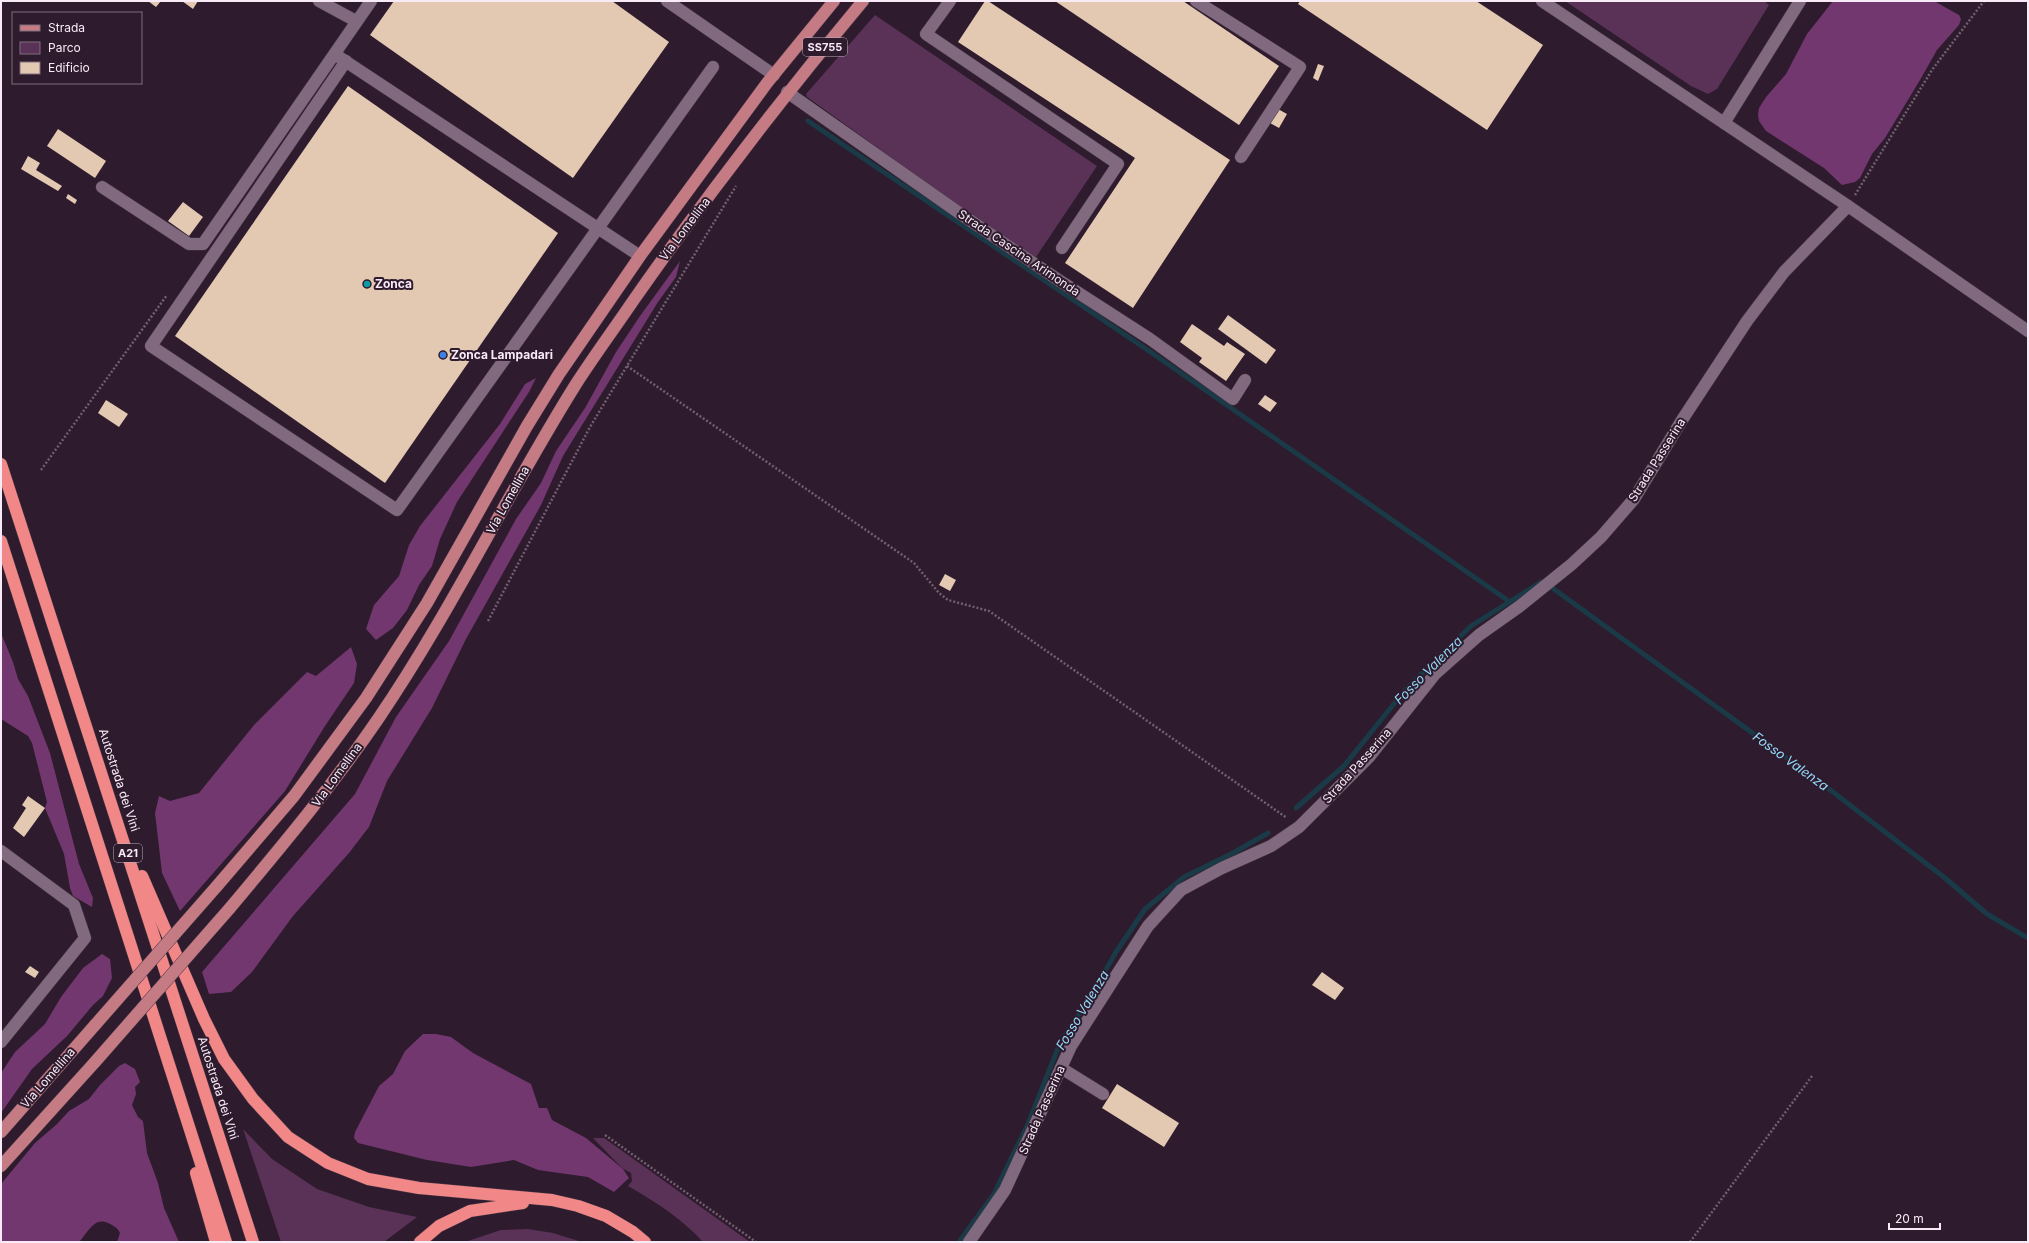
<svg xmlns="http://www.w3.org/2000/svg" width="2029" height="1243" viewBox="0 0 2029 1243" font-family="Inter,sans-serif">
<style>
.green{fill:#5a3258}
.forest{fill:#71376e}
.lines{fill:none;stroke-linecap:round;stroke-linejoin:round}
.stream{stroke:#1a3a47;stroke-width:5}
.building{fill:#e3c8b2}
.minor-casing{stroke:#483847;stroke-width:13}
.major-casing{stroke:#483847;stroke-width:13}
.highway-casing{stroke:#483847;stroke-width:13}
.path{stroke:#716070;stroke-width:2.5;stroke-dasharray:2 2;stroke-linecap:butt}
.minor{stroke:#816a7f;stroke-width:12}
.major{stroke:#c47b83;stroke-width:12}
.highway{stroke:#f18786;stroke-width:12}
.major-bridge-casing{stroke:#483847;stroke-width:13;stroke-linecap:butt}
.major-bridge{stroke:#c47b83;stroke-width:12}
.culture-dot{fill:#0f9aa8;stroke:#2e1b2d;stroke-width:1.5}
.shop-dot{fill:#3f7fe0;stroke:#2e1b2d;stroke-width:1.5}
.labels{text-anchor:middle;stroke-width:4;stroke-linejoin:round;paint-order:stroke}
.shield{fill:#2e1b2d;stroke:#bbadba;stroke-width:1}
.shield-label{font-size:11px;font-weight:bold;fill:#f8ebf7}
.street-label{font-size:12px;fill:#f8ebf7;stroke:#2e1b2d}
.poi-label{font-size:12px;font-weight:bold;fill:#f8ebf7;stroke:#2e1b2d;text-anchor:start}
.water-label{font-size:13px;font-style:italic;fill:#93dbfb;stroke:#2e1b2d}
</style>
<rect width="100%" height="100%" fill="#2e1b2d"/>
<g class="green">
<path d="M1565,1H1764L1769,5L1717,89L1708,94L1691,86Z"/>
<path d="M875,15L1097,166L1034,260L807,97L806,94Z"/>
<path d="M243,1129L272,1159L317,1189L369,1207L417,1217L384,1242H281Z"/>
<path d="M593,1138H604L750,1242H703C681,1218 656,1202 628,1186L632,1181L631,1173L622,1168Z"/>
<path d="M528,1229L553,1233L582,1242H465L501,1230Z"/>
</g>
<g class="forest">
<path d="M1833,1H1934L1959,15L1961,19L1959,25L1937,50L1920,80L1885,138L1872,154L1860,178L1855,182L1842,185L1824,168L1766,131L1759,121L1758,115L1759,108L1766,97L1786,74L1807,34Z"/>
<path d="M680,261L676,277L658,302L563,456L541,505L466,639L432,708L387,781L369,827L349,853L293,916L252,972L231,992L209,994L202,972L355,794L396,717L449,641L516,519L541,483L556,451L585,408L616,352L640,316Z"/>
<path d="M536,378L529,392L457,502L440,539L432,566L419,585L407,610L393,628L376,640L366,629L374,605L399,576L409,545L420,526L500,424L525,384Z"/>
<path d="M1,633L13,662L18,679L28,696L50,753L79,864L93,898L92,907L73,896L70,888L64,854L45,808L47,802L32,743L28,736L1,719Z"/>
<path d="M351,647L357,664L354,683L325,726L285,791L180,911L162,873L155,813L159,796L170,801L199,793L254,725L307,672L316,676Z"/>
<path d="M102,954L110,959L112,978L103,996L93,1005L67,1036L32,1069L1,1113V1073L15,1052L45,1024L61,997L83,968Z"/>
<path d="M423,1034H436L451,1037L473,1053L531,1084L539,1108H547L552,1120L586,1138L623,1169L629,1178L614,1192L588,1177L538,1170L514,1160L471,1167L427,1160L358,1143L354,1138L355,1132L379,1086L393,1074L405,1051Z"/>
<path d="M125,1063L135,1069L140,1082L135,1087L136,1094L132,1105L138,1117L143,1121L147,1153L158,1183L164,1208L179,1242H117L120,1233C117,1227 114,1226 108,1223C94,1216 87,1234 79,1242H1V1184L35,1143L57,1124L69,1111L89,1099L100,1085L119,1066Z"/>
</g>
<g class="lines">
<g class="stream">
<path d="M808,121L1152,353L1510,602"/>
<path d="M1551,587L1816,779L1945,878L1987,914L2028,938"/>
<path d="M1296,808L1344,766L1405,690L1471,626L1541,582"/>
<path d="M959,1242L994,1194L1028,1124L1060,1043L1088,1001L1116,952L1145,909L1184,877L1233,853L1268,833"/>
</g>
</g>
<g class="building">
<path d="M148,1H161L156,7Z"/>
<path d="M182,1H198L193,9Z"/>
<path d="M394,1H612L669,42L573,178L370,35Z"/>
<path d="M985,1H988L1230,160L1133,308L1065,263L1135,158L958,42Z"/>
<path d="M1055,1H1183L1279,66L1239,125Z"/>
<path d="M1300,1H1476L1543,45L1487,130L1298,4Z"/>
<path d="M1318,64L1324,66L1318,81L1313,78Z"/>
<path d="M348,86L558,233L385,483L175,336Z"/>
<path d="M1278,109L1287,114L1279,128L1270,123Z"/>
<path d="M58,129L106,161L95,178L47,146Z"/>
<path d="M28,156L40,163L36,170L62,186L58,191L21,169Z"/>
<path d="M68,194L77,200L75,204L66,198Z"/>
<path d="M183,202L203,217L189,236L168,221Z"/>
<path d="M1228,315L1276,350L1266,364L1218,329Z"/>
<path d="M1192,324L1224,346L1227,342L1245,354L1226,381L1199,362L1202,358L1180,342Z"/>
<path d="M1265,395L1277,403L1270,412L1258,404Z"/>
<path d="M106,400L128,414L119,427L98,413Z"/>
<path d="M945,574L956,580L950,591L939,585Z"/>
<path d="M28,796L45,808L24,837L13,828L26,808L22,805Z"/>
<path d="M30,966L39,972L35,978L25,972Z"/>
<path d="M1322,972L1344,988L1335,1000L1312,985Z"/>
<path d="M1117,1084L1179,1123L1164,1147L1102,1108Z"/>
</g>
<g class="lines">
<g class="minor-casing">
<g id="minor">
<path d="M319,1L356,21"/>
<path d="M667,1L774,75"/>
<path d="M950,1L926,34L1118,164L1062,248"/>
<path d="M1196,1L1300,67L1241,157"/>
<path d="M1542,1L1848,206L2028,331"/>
<path d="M339,57L640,256"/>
<path d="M346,61L151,346L397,510L713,67"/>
<path d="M787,92L965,217L1060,281L1150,339L1233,399L1245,380"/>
<path d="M1724,123L1800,1"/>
<path d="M102,187L189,244H203L371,1"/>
<path d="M1,851L74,905L85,938L1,1042"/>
<path d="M1061,1068L1103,1094"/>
<path d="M969,1242L1005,1190L1071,1046L1148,926L1181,890L1222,868L1271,846L1299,827L1369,757L1435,674L1479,635L1520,606L1572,564L1601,537L1634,499L1682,420L1747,321L1784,272L1848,206"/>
</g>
</g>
<g class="major-casing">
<g id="major">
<path d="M217,886L294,796L366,698L427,603L527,426L559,374L640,256L767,83L834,1"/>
<path d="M230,908C281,847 333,785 378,719C451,612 507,494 576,384C594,356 614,329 633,301C705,198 782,98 863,1"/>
<path d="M1,1132L95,1025"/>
<path d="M1,1166L95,1062"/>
</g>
</g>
<g class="highway-casing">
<g id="highway">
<path d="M1,464L253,1242"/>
<path d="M1,541L226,1242"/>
<path d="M142,876L204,1019L224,1059L253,1099L288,1137L328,1163L368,1179L419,1188L552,1200L578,1206L606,1216L633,1232L645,1242"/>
<path d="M196,1173L216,1242"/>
<path d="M420,1242L439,1226L470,1211L523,1203"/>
</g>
</g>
<g class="path">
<path d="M1855,195L1932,70L1984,1"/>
<path d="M627,366L914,563L939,593L948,600L989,611L1287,818"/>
<path d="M41,470L167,295"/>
<path d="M488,621L590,427L736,186"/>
<path d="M605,1135L756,1242"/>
<path d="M1690,1242L1812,1076"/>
</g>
<use href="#minor" class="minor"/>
<use href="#major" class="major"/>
<use href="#highway" class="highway"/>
<g class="major-bridge-casing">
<g id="major-bridge">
<path d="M95,1025L217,886"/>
<path d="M95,1062L230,908"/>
</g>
</g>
<use href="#major-bridge" class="major-bridge"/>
</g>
<circle class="culture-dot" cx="367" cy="284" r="4"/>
<circle class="shop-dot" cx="443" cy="355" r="4"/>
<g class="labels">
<g class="shield">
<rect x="803" y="38" width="44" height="18" rx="3"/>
<rect x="114" y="844" width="28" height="18" rx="3"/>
</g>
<g class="shield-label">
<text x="825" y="51">SS755</text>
<text x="128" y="857">A21</text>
</g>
<g class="street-label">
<text transform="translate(685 229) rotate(-53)" y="4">Via Lomellina</text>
<text transform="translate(1019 253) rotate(34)" y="4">Strada Cascina Arimonda</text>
<text transform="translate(1657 460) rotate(-58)" y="4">Strada Passerina</text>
<text transform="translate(508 500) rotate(-61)" y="4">Via Lomellina</text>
<text transform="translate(1357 766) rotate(-48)" y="4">Strada Passerina</text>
<text transform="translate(337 775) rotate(-54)" y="4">Via Lomellina</text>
<text transform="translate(119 780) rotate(72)" y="4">Autostrada dei Vini</text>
<text transform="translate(48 1078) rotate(-49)" y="4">Via Lomellina</text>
<text transform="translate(218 1088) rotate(72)" y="4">Autostrada dei Vini</text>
<text transform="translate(1042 1110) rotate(-66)" y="4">Strada Passerina</text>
</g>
<g class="poi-label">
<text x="375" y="288">Zonca</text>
<text x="451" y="359">Zonca Lampadari</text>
</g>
<g class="water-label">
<text transform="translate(1428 670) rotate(-45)" y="5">Fosso Valenza</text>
<text transform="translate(1791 761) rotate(36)" y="5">Fosso Valenza</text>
<text transform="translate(1082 1010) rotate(-59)" y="5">Fosso Valenza</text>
</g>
</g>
<rect width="2029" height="1243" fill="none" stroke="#f8ebf7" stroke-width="4"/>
<rect x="12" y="12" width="130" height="72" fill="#2e1b2d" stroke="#7f6e7e"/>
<rect x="20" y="25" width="20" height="6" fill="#c47b83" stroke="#7f6e7e"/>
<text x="48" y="32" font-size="12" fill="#f8ebf7">Strada</text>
<rect x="20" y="42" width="20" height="12" fill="#5a3258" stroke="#7f6e7e"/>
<text x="48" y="52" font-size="12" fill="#f8ebf7">Parco</text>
<rect x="20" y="62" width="20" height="12" fill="#e3c8b2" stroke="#7f6e7e"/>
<text x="48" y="72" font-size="12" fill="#f8ebf7">Edificio</text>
<path d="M1889 1223v6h51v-6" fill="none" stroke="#f8ebf7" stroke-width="2"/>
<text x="1895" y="1223" font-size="12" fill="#f8ebf7" stroke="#2e1b2d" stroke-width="3" paint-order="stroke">20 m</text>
</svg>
